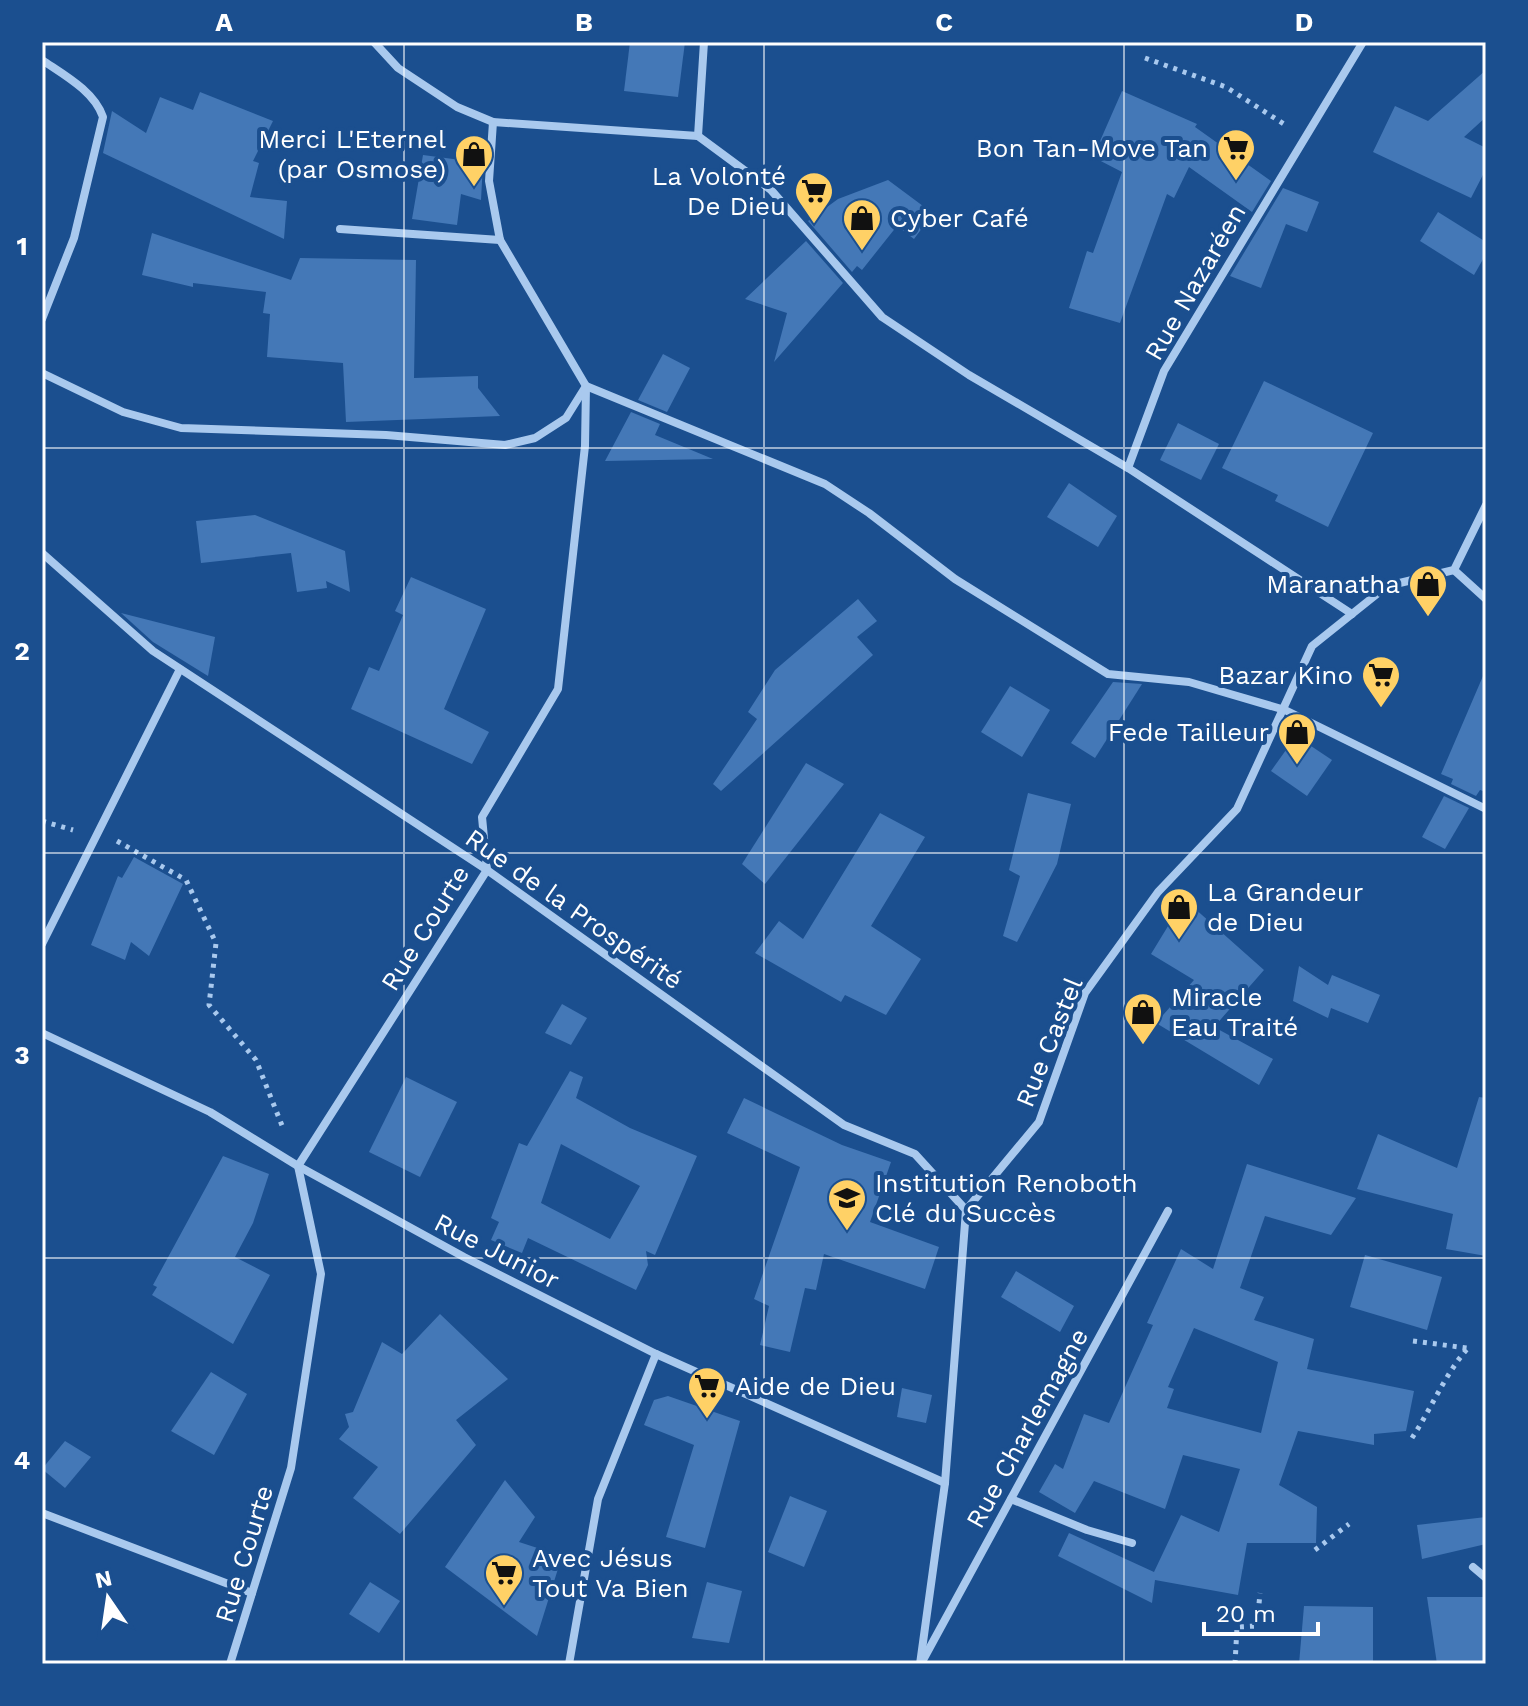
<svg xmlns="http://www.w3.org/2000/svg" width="1528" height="1706" viewBox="0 0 1528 1706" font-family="'Work Sans',sans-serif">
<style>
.building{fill:#4478b7;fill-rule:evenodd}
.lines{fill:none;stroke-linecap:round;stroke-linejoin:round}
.path{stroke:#a9c9ee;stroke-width:5;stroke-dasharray:4 6;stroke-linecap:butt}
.minor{stroke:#a9c9ee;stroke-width:8}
.grid{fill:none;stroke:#fff;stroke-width:2;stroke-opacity:0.55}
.labels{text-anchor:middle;stroke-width:8;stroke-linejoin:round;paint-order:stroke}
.poi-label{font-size:26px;fill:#fff;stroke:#1b4f8f;text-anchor:end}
.street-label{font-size:26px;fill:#fff;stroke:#1b4f8f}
.neatline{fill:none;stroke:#fff;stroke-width:3}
.grid-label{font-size:26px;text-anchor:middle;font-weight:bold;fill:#fff}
</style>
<rect width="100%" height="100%" fill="#1b4f8f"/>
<g class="building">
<path d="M630,42H685L678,97L624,91Z"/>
<path d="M1486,70V117L1464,137L1486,148V169L1471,198L1373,152L1395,106L1428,121Z"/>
<path d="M1122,91L1197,124L1195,127L1271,181L1252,212L1189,167L1174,198L1167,194L1120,323L1069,308L1087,251L1093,253L1122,172L1093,157Z"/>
<path d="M200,92L273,121L253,161L259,163L250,197L287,201L284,239L103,153L112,111L146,133L160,97L193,110Z"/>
<path d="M423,155L483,163L481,200L461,194L457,225L412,219Z"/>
<path d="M888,180L923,206L928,220L914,239L897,226L862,270L857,266L852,272L808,221L838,199Z"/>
<path d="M1283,188L1319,202L1307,232L1286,224L1261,288L1230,276Z"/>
<path d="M1438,212L1486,242V254L1474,275L1420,241Z"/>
<path d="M152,233L291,280L300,258L416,260L414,378L478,376V388L500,416L346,422L343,363L267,357L270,314L263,313L266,292L193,283V287L142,275Z"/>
<path d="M806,241L843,283L774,362L787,313L745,299Z"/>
<path d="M663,354L690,368L667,412L638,400Z"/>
<path d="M1264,381L1373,433L1328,527L1275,501L1278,495L1222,468Z"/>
<path d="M631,412L660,424L655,435L713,459L605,461Z"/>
<path d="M1178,423L1219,444L1201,480L1160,460Z"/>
<path d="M1069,483L1117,516L1098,547L1047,517Z"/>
<path d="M255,515L345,551L350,592L326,581L327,588L297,592L291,553L201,563L196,521Z"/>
<path d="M411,577L486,609L444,709L489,732L472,764L351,709L369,667L379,671L403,615L395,611Z"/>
<path d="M858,599L877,621L857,637L873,655L721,791L713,784L757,719L748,712L775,670Z"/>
<path d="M121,613L215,637L208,676L153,642Z"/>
<path d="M1486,669V792L1480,790L1476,796L1451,784L1453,779L1441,774Z"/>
<path d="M1113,682L1142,684L1095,758L1071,743Z"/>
<path d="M1010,686L1050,710L1022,757L981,732Z"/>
<path d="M1296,736L1332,760L1307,796L1271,771Z"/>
<path d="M806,763L844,784L765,884L742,864Z"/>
<path d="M1028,793L1071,804L1057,864L1017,942L1003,936L1020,876L1009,870Z"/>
<path d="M1444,796L1469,808L1445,849L1422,837Z"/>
<path d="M880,813L925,837L871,926L921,959L886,1015L845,995L841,1002L755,953L779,921L803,939Z"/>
<path d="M134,857L183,884L149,956L131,942L125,960L91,945L118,876L122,878Z"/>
<path d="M1193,907L1264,970L1214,1027L1273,1059L1259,1085L1156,1023L1194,980L1151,954L1176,913L1181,917Z"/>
<path d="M1299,966L1328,985L1332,975L1380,995L1368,1023L1331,1008L1328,1018L1293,1001Z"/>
<path d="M562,1004L587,1018L571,1045L545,1033Z"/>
<path d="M570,1071L583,1077L576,1098L630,1128L697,1156L655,1255L646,1251L648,1265L636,1290L528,1238L522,1253L491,1240L499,1222L491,1218L519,1143L527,1146ZM561,1144L640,1186L610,1239L541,1203Z"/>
<path d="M406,1077L457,1102L420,1177L369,1152Z"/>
<path d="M1479,1097L1486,1098V1256L1446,1249L1453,1214L1357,1189L1378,1134L1457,1168Z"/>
<path d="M744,1098L842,1145L891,1162L870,1222L939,1247L925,1289L824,1254L816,1290L805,1288L790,1352L760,1345L769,1306L754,1299L800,1167L727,1133Z"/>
<path d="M223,1156L269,1174L253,1223L235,1257L270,1275L233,1344L152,1295L157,1287L153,1285Z"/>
<path d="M1247,1164L1356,1198L1331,1235L1265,1216L1240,1288L1264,1297L1254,1320L1314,1339L1307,1369L1414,1391L1406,1431L1374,1434V1445L1298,1431L1279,1485L1317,1507L1316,1543H1247L1238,1595L1155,1580L1152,1603L1058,1556L1069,1533L1154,1572L1181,1515L1219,1532L1240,1469L1183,1455L1165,1509L1094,1481L1075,1513L1039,1492L1055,1464L1063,1469L1084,1414L1109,1423L1153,1325L1147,1323L1181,1249L1213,1269ZM1194,1328L1278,1362L1261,1433L1167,1408L1174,1389L1168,1387Z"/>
<path d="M1365,1255L1442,1277L1427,1330L1350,1307Z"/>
<path d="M1016,1271L1074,1306L1060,1332L1001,1297Z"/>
<path d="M440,1314L508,1379L456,1420L476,1445L400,1534L353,1498L378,1467L339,1439L349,1427L345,1414L353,1412L382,1342L402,1354Z"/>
<path d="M211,1372L247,1394L214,1455L171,1431Z"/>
<path d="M902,1388L932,1395L926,1423L897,1417Z"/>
<path d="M668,1396L740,1421L705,1548L666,1537L694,1445L644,1425L654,1400Z"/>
<path d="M65,1441L91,1457L65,1488L42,1469Z"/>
<path d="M505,1480L535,1517L519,1542L562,1556L537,1636L445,1567Z"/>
<path d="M790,1496L827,1511L804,1567L768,1552Z"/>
<path d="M1486,1517V1544L1422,1559L1417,1525Z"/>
<path d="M370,1582L400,1601L379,1633L349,1614Z"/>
<path d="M707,1582L742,1591L729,1643L692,1638Z"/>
<path d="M1427,1597H1483V1664H1437Z"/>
<path d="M1304,1606L1373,1607V1664H1299Z"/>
</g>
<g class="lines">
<g class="path">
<path d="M1145,58L1226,87L1287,126"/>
<path d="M42,821L73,830"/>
<path d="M117,841L186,880L216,943L209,1005L256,1060L283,1128"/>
<path d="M1413,1341L1467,1348"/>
<path d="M1412,1438C1431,1409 1445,1374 1468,1348"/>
<path d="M1315,1550L1349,1524"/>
<path d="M1235,1664L1237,1627L1257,1626L1260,1593"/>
</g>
<g class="minor">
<path d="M374,42L398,68L457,107L493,122L698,136L771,190L882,317L969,375L1128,468L1352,614"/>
<path d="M42,60C64,75 94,91 103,117L74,238L42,319"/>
<path d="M698,136L704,42"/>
<path d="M340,229L500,240"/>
<path d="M42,373L123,412L181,428L386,435L505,445L535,438L566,418L586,386L825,484L869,513L955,579L1108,674L1189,682L1285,710L1486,809"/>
<path d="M1128,468L1164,371L1363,42"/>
<path d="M42,553L153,651L487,870L844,1125L915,1154L966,1210"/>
<path d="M1454,570L1486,599"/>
<path d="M42,944L180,669"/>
<path d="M42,1033L210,1112L298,1166L464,1257L656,1354L945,1483"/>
<path d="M1011,1499L1087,1530L1132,1543"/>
<path d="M42,1513L252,1593"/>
<path d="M1473,1567L1486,1578"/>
<path d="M923,1660L1168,1211"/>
<path d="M230,1664L291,1468L321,1274L298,1166L487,870L482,817L558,689L585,446L586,386L500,240L489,181L493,122"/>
<path d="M569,1664L598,1499L656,1354"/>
<path d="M920,1664L945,1483L966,1210L1039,1122L1085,993L1158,892L1237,809L1312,646L1387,586L1454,570L1486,505"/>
</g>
</g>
<path class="grid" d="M404,42V1664M764,42V1664M1124,42V1664M42,448H1486M42,853H1486M42,1258H1486"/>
<defs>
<g id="supermarket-pin" transform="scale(2)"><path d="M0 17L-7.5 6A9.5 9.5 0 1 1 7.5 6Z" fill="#ffd166" stroke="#1b4f8f"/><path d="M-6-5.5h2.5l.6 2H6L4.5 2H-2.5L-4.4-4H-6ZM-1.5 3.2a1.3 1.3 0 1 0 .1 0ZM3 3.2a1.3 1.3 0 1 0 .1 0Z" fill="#111"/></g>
<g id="shop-pin" transform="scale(2)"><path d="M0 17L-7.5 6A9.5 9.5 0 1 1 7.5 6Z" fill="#ffd166" stroke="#1b4f8f"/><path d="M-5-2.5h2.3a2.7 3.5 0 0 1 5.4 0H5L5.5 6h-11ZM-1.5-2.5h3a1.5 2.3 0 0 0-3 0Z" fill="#111"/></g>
<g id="school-pin" transform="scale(2)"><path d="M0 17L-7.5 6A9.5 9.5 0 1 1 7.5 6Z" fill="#ffd166" stroke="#1b4f8f"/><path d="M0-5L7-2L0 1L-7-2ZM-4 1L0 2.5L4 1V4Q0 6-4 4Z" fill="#111"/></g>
</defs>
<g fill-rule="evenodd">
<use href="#supermarket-pin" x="1236" y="148"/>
<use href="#shop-pin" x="474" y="154"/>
<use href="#supermarket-pin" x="814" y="191"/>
<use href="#shop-pin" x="862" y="218"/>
<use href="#shop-pin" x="1428" y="584"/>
<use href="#supermarket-pin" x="1381" y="675"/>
<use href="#shop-pin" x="1297" y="732"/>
<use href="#shop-pin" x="1179" y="907"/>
<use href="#shop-pin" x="1143" y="1012"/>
<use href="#school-pin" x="847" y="1198"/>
<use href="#supermarket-pin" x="707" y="1386"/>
<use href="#supermarket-pin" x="504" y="1573"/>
</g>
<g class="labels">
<g class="poi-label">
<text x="446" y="148">Merci L'Eternel<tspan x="446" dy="30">(par Osmose)</tspan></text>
<text x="1208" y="157">Bon Tan-Move Tan</text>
<text x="786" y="185">La Volonté<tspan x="786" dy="30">De Dieu</tspan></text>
<text x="890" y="227" text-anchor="start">Cyber Café</text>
<text x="1400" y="593">Maranatha</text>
<text x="1353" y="684">Bazar Kino</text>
<text x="1269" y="741">Fede Tailleur</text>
<text x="1207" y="901" text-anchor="start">La Grandeur<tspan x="1207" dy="30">de Dieu</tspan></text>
<text x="1171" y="1006" text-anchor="start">Miracle<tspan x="1171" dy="30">Eau Traité</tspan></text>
<text x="875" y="1192" text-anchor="start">Institution Renoboth<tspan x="875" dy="30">Clé du Succès</tspan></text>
<text x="735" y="1395" text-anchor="start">Aide de Dieu</text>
<text x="532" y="1567" text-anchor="start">Avec Jésus<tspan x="532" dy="30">Tout Va Bien</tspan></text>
</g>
<g class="street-label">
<text transform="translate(1195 282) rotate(-60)" y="9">Rue Nazaréen</text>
<text transform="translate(574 909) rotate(35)" y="9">Rue de la Prospérité</text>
<text transform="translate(425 928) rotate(-58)" y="9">Rue Courte</text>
<text transform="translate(1049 1042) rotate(-68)" y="9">Rue Castel</text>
<text transform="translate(497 1251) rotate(27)" y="9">Rue Junior</text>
<text transform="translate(1027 1428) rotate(-61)" y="9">Rue Charlemagne</text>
<text transform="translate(244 1554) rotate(-73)" y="9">Rue Courte</text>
</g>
</g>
<rect width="1528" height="1706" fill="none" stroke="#1b4f8f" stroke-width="88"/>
<g transform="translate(108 1598) rotate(347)" stroke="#1b4f8f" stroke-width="6" paint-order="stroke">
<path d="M0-6L14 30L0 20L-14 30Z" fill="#ffffff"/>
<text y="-12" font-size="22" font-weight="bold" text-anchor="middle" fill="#ffffff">N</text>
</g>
<path d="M1204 1622v12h114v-12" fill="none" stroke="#ffffff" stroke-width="4"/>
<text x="1216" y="1622" font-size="24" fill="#ffffff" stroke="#1b4f8f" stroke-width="6" paint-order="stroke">20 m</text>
<rect x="44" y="44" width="1440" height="1618" class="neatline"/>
<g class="grid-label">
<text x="224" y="31">A</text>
<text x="584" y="31">B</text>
<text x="944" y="31">C</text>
<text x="1304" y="31">D</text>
<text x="22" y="255">1</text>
<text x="22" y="660">2</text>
<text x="22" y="1064">3</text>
<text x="22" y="1469">4</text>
</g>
</svg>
